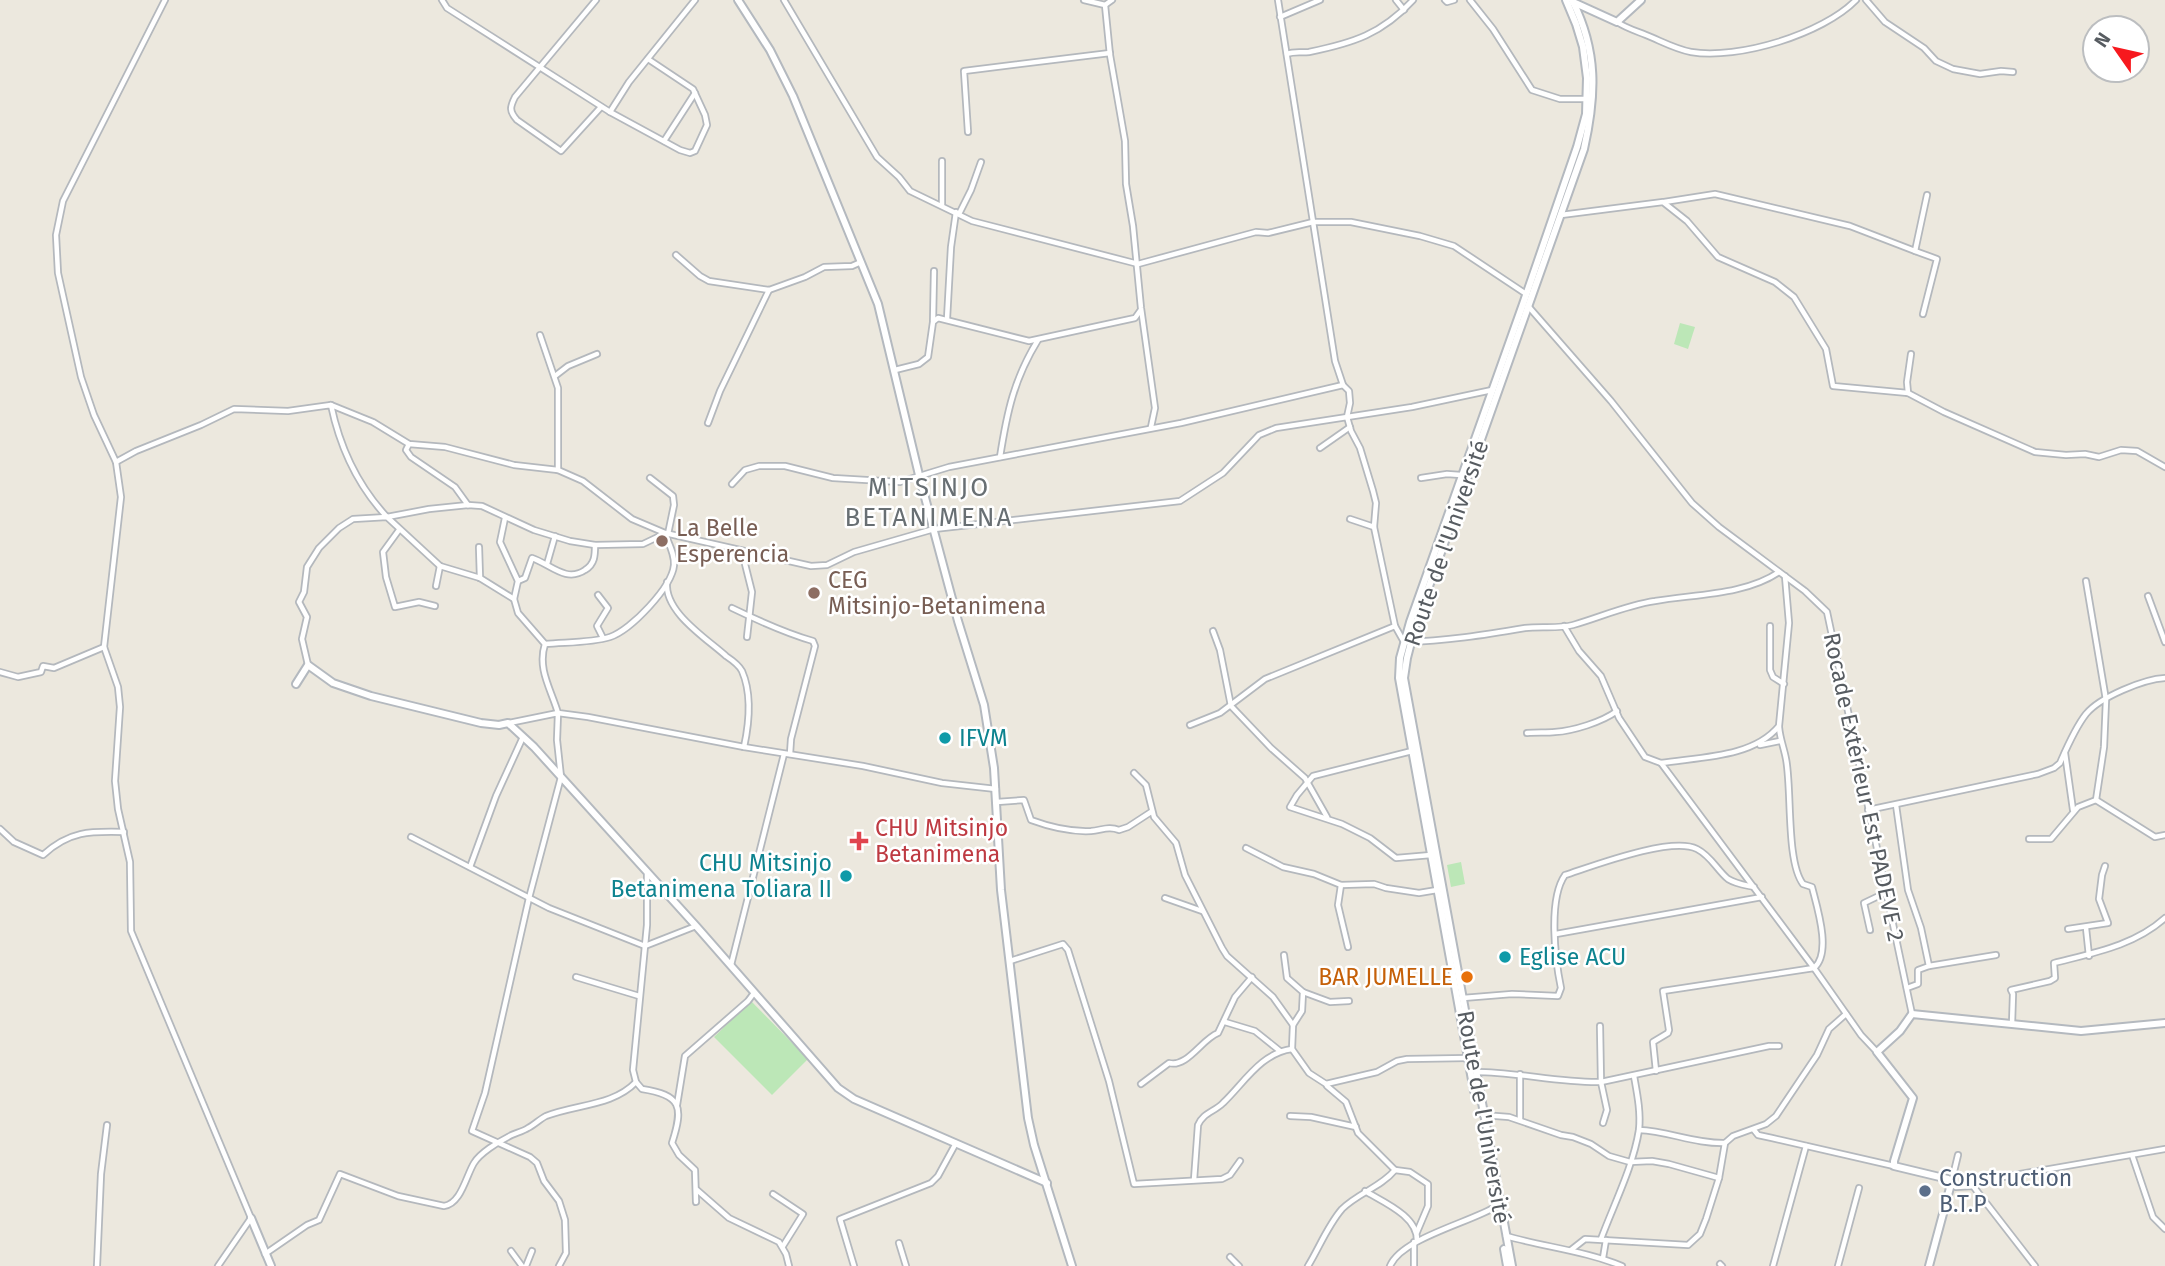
<svg xmlns="http://www.w3.org/2000/svg" width="2165" height="1266" viewBox="0 0 2165 1266" font-family="'Fira Sans',sans-serif">
<style>
.garden{fill:#bce7b7}
.lines{fill:none;stroke-linecap:round;stroke-linejoin:round}
.street-casing{stroke:#b4b8bd;stroke-width:8}
.secondary-casing{stroke:#b4b9bf;stroke-width:10}
.street{stroke:#fff;stroke-width:4.5}
.secondary{stroke:#fff;stroke-width:6}
.education-dot{fill:#8d6e63;stroke:#fff;stroke-width:2.5}
.culture-dot{fill:#0f9aa8;stroke:#fff;stroke-width:2.5}
.health-dot{fill:#e0444e;stroke:#fff;stroke-width:2.5}
.food-dot{fill:#e8710a;stroke:#fff;stroke-width:2.5}
.service-dot{fill:#5c6f8a;stroke:#fff;stroke-width:2.5}
.labels{text-anchor:middle;stroke-width:5;stroke-linejoin:round;paint-order:stroke}
.education-label{font-size:23px;fill:#785e54;stroke:#fff;text-anchor:start}
.street-label{font-size:23px;fill:#575c61;stroke:#fff}
.culture-label{font-size:23px;fill:#0d838f;stroke:#fff;text-anchor:start}
.health-label{font-size:23px;fill:#be3a42;stroke:#fff;text-anchor:start}
.food-label{font-size:23px;fill:#c56008;stroke:#fff;text-anchor:end}
.service-label{font-size:23px;fill:#4e5e75;stroke:#fff;text-anchor:start}
.quarter-label{font-size:26px;letter-spacing:2px;fill:#686f73;stroke:#fff}
</style>
<rect width="100%" height="100%" fill="#ece8de"/>
<g class="garden">
<path d="M1680,323L1695,327L1688,349L1674,344Z"/>
<path d="M1461,862L1465,884L1451,887L1447,865Z"/>
<path d="M751,1001L808,1059L772,1095L714,1037Z"/>
</g>
<g class="lines">
<g class="street-casing">
<g id="street">
<path d="M165,0L63,201L56,235L58,273L81,377L94,415L116,462L121,497L104,647L118,687L120,707L115,781L118,809L130,862L131,931L251,1218L218,1266"/>
<path d="M442,0L447,8L610,112L680,150L690,153L695,151L707,125L705,115L693,89L648,59"/>
<path d="M596,0L515,97C510,107 509,111 517,120L561,151L601,107"/>
<path d="M784,0L877,157L899,177L910,191L972,221L1138,264L1256,232L1268,233L1313,222H1351L1420,236L1454,246L1526,294"/>
<path d="M1084,0L1105,5L1110,55L1125,141L1126,184L1133,226L1141,308L1155,408L1151,427"/>
<path d="M1278,0L1335,361L1343,385L1349,391L1350,403L1347,417L1351,431L1360,448L1373,491L1376,503L1374,527L1395,626L1404,642C1446,641 1484,635 1525,628C1541,626 1558,629 1573,625C1601,617 1627,605 1655,601C1696,594 1745,595 1779,572"/>
<path d="M1396,0L1404,10"/>
<path d="M1445,0L1447,2L1454,0"/>
<path d="M1470,0L1493,29L1532,90L1560,99H1587"/>
<path d="M1866,0L1885,22L1924,48L1936,61L1953,69L1980,74L2001,71L2013,72"/>
<path d="M1105,5L1112,0"/>
<path d="M1280,17L1320,0"/>
<path d="M1617,22C1626,28 1636,31 1646,35C1661,41 1675,49 1691,52C1738,60 1823,34 1856,0"/>
<path d="M1287,54C1295,51 1301,53 1309,52C1353,43 1382,34 1413,0"/>
<path d="M610,112L629,82L695,0"/>
<path d="M968,132L964,71L1110,53"/>
<path d="M664,141L695,93"/>
<path d="M1664,202L1715,194L1850,226L1915,251L1927,195"/>
<path d="M942,205V161"/>
<path d="M959,214L971,190L981,162"/>
<path d="M1561,215L1663,202L1687,221L1718,257L1775,282L1794,297L1826,349L1833,386L1908,393L1944,412L2035,452L2066,455L2085,454L2099,457L2121,450L2137,451L2165,467"/>
<path d="M1915,251L1937,259L1923,314"/>
<path d="M676,255L700,276L709,281L769,290L805,277L824,267L852,266L861,262"/>
<path d="M1528,306L1611,401L1692,503L1719,527L1805,591L1827,612L1912,1014"/>
<path d="M947,319L951,247L956,212"/>
<path d="M933,321L934,271"/>
<path d="M540,335L558,388V470"/>
<path d="M895,370L919,364L928,357L933,322L938,318L1029,341L1135,318L1140,311"/>
<path d="M555,376L568,366L597,354"/>
<path d="M1908,393L1907,382L1911,354"/>
<path d="M331,405L373,422L409,444L445,447L514,465L558,470L583,481L632,519L665,533L811,566L827,565L854,552L934,529L1180,501L1223,473L1259,435L1276,428L1412,407L1492,390"/>
<path d="M708,423L720,391L769,290"/>
<path d="M409,444L406,450L411,457L455,487L468,505"/>
<path d="M1320,448L1350,427"/>
<path d="M1000,457C1007,412 1014,379 1038,340"/>
<path d="M116,462L136,451L201,425L234,409L288,411L331,405C340,448 357,485 387,517L429,509L468,505L482,506L534,530L570,541L595,545L643,544L664,534"/>
<path d="M650,478L673,496L674,505L668,534"/>
<path d="M1421,478L1447,474L1461,475"/>
<path d="M732,484L745,470L759,466H785L833,478L900,482L949,467L1181,423L1343,385"/>
<path d="M505,518L500,542L518,581L514,599"/>
<path d="M1350,519L1374,527"/>
<path d="M399,530L383,552L386,577L395,607L419,602L435,606"/>
<path d="M479,547L480,578"/>
<path d="M745,552L744,560L752,592L747,637"/>
<path d="M547,564L555,536"/>
<path d="M1785,576L1789,623L1779,726C1753,758 1699,757 1661,763L1814,968L1861,1035L1877,1052"/>
<path d="M518,581L525,578L532,558C550,564 566,583 585,570C595,564 595,555 595,545"/>
<path d="M667,582C664,612 706,638 726,656C732,660 739,665 742,671C752,694 749,724 744,747"/>
<path d="M436,586L440,566"/>
<path d="M598,595L608,608L597,626L603,638"/>
<path d="M2148,596L2165,642"/>
<path d="M732,608C759,621 785,633 813,641L815,646L791,739L790,754"/>
<path d="M1564,626L1579,651L1601,676L1619,718L1645,757L1661,763"/>
<path d="M1770,626V670L1773,677L1784,684"/>
<path d="M1213,631L1220,650L1231,706L1271,748L1305,778L1327,817"/>
<path d="M545,644C566,642 591,643 610,637C631,630 672,587 674,565C675,555 669,544 665,534"/>
<path d="M308,665L302,639L307,617L299,602L304,592L307,567L319,548L339,528L353,519L387,517L440,566L480,578L514,599L518,613L545,644C537,669 551,689 558,713L588,717L744,747L863,766L942,783L996,789"/>
<path d="M0,672L18,677L41,672L43,666L54,668L104,647"/>
<path d="M509,723L558,713L557,740L561,777L529,898L485,1093L472,1131L530,1157L537,1163L544,1181L559,1201L565,1220L566,1253L559,1266"/>
<path d="M1190,725L1220,713L1265,679L1395,626"/>
<path d="M1527,733C1537,732 1546,733 1555,732C1573,731 1602,722 1617,711"/>
<path d="M1760,745L1780,741"/>
<path d="M1412,751L1313,776L1297,795L1290,807L1342,824L1370,838L1396,858L1431,855"/>
<path d="M2065,753L2073,810"/>
<path d="M1134,773L1146,785L1154,817L1176,843L1185,875L1222,948L1227,956L1273,997L1293,1025L1292,1049L1309,1073L1326,1084L1377,1072L1397,1061L1407,1059L1468,1058"/>
<path d="M2096,800L2155,837L2165,835"/>
<path d="M997,802L1024,800L1031,820C1050,827 1071,832 1091,831C1102,830 1109,826 1119,830L1128,827L1151,812"/>
<path d="M1896,805L1908,890L1921,928L1929,966L1918,970V984L1907,988"/>
<path d="M1868,810L2038,774L2054,768L2060,763C2067,747 2075,728 2086,714C2100,697 2144,679 2165,678"/>
<path d="M0,829L14,842L43,855C69,831 90,831 124,832"/>
<path d="M411,837L549,908L645,946L696,926"/>
<path d="M2029,839H2051L2078,807L2096,800L2104,747L2106,700L2086,581"/>
<path d="M1246,848L1283,867L1314,874L1341,885L1374,884L1386,888L1419,893L1437,890"/>
<path d="M470,867L496,796L523,737"/>
<path d="M647,874V925L633,1070L636,1082L642,1089C681,1095 684,1106 672,1143L679,1155L695,1170L696,1202"/>
<path d="M1341,885L1338,905L1348,947"/>
<path d="M1165,898L1202,911"/>
<path d="M2086,928L2089,956"/>
<path d="M2068,929L2108,923L2099,899L2102,875L2105,866"/>
<path d="M1870,930L1864,903L1887,892"/>
<path d="M1556,934L1762,897"/>
<path d="M1284,955L1287,978L1303,992L1302,1011L1293,1025"/>
<path d="M1010,961L1063,944L1068,950L1109,1081L1134,1184L1222,1179L1230,1175L1240,1161"/>
<path d="M731,965L784,754"/>
<path d="M1929,966L1996,955"/>
<path d="M576,977L639,996"/>
<path d="M1303,992L1330,1002L1349,1001"/>
<path d="M1463,998L1512,994L1558,996L1561,988C1555,959 1548,899 1565,875C1593,866 1671,836 1697,849C1711,856 1717,870 1728,879C1736,884 1745,885 1754,887"/>
<path d="M1225,1022L1255,1031L1280,1051"/>
<path d="M2012,1024L2013,994L2011,990L2050,981L2055,978L2054,963C2093,953 2134,946 2165,918"/>
<path d="M1600,1026L1601,1082L1607,1110L1603,1123"/>
<path d="M1656,1071L1653,1042L1668,1033L1669,1030L1663,991L1814,968C1832,953 1817,907 1812,887L1803,884C1786,862 1792,789 1786,759C1784,748 1780,739 1779,727"/>
<path d="M1476,1072C1518,1072 1559,1083 1601,1082L1769,1046H1779"/>
<path d="M1520,1074V1120"/>
<path d="M1141,1084L1169,1063C1187,1068 1202,1039 1218,1033L1235,997L1252,977"/>
<path d="M677,1105L685,1056L748,1001L754,993"/>
<path d="M1483,1115L1509,1117L1561,1135L1573,1137L1591,1144L1609,1156L1630,1162L1652,1161L1669,1164L1719,1178"/>
<path d="M1290,1116L1311,1117L1356,1127"/>
<path d="M1639,1130C1668,1131 1695,1144 1725,1143"/>
<path d="M1754,1130L1758,1135L1772,1138L1894,1166"/>
<path d="M1958,1155L1951,1184L1956,1187L1973,1186L2035,1266"/>
<path d="M2132,1155L2153,1217L2165,1229"/>
<path d="M1395,1170L1410,1172L1428,1184V1206L1417,1232"/>
<path d="M1194,1180L1198,1125C1203,1113 1214,1112 1223,1103C1244,1083 1261,1053 1292,1049"/>
<path d="M1973,1186L2003,1177L2165,1149"/>
<path d="M697,1190L729,1218L779,1242L786,1254L789,1266"/>
<path d="M1365,1191C1383,1202 1418,1216 1417,1241"/>
<path d="M773,1194L803,1214L783,1246"/>
<path d="M1506,1236C1545,1247 1585,1251 1622,1266"/>
<path d="M1601,1239C1614,1204 1633,1167 1639,1130C1641,1112 1637,1093 1634,1076"/>
<path d="M1414,1242V1266"/>
<path d="M899,1243L906,1266"/>
<path d="M1571,1250L1585,1239L1688,1245L1700,1234L1706,1219L1719,1178L1725,1143L1733,1136L1766,1124L1776,1116L1817,1055L1829,1029L1846,1014"/>
<path d="M511,1251L522,1266"/>
<path d="M265,1254L307,1225L319,1220L340,1174L398,1196L444,1206C461,1204 466,1176 474,1163C480,1153 498,1142 508,1137C514,1133 522,1132 528,1128C534,1125 540,1119 546,1116C577,1104 613,1106 636,1082"/>
<path d="M1230,1257L1239,1266"/>
<path d="M1603,1258L1606,1240"/>
<path d="M1720,1264L1722,1266"/>
<path d="M97,1266L101,1174L107,1125"/>
<path d="M526,1266L532,1251"/>
<path d="M854,1266L840,1219L931,1183L938,1176L956,1143"/>
<path d="M1308,1266C1319,1248 1328,1225 1342,1209C1358,1193 1381,1187 1395,1170L1358,1133L1346,1102L1327,1086"/>
<path d="M1390,1266C1402,1238 1469,1223 1497,1206"/>
<path d="M1773,1266L1806,1146"/>
<path d="M1838,1266L1859,1188"/>
</g>
</g>
<g class="secondary-casing">
<g id="secondary">
<path d="M738,0L770,50L793,96L878,304L919,475L958,621L984,705L994,768L1001,890L1028,1118L1034,1145L1072,1266"/>
<path d="M1573,2L1617,22L1641,0"/>
<path d="M296,684L308,665L333,683L371,696L481,723L499,725L508,723L534,747L697,927L838,1088L854,1099L1047,1183"/>
<path d="M1474,1091L1399,678L1400,658L1410,622L1523,304L1577,147L1586,114L1587,78L1583,47L1576,24L1566,0"/>
<path d="M251,1218L271,1266"/>
<path d="M1504,1249L1507,1266"/>
<path d="M1512,1266L1404,678L1407,658L1416,623L1584,149C1596,95 1598,51 1572,0"/>
<path d="M1929,1266L1951,1184L1948,1179L1894,1166V1161L1913,1098L1877,1052L1900,1031L1912,1014L2081,1031L2165,1023"/>
</g>
</g>
<use href="#street" class="street"/>
<use href="#secondary" class="secondary"/>
</g>
<g class="education-dot">
<circle cx="662" cy="541" r="7"/>
<circle cx="814" cy="593" r="7"/>
</g>
<g class="culture-dot">
<circle cx="945" cy="738" r="7"/>
<circle cx="846" cy="876" r="7"/>
<circle cx="1505" cy="957" r="7"/>
</g>
<path class="health-dot" d="M855.5 830.5h7v7h7v7h-7v7h-7v-7h-7v-7h7z"/>
<circle class="food-dot" cx="1467" cy="977" r="7"/>
<circle class="service-dot" cx="1925" cy="1191" r="7"/>
<g class="labels">
<g class="education-label">
<text x="676" y="536">La Belle<tspan x="676" dy="26">Esperencia</tspan></text>
<text x="828" y="588">CEG<tspan x="828" dy="26">Mitsinjo-Betanimena</tspan></text>
</g>
<g class="street-label">
<text transform="translate(1446 543) rotate(-71)" y="8">Route de l'Université</text>
<text transform="translate(1864 787) rotate(78)" y="8">Rocade Extérieur Est PADEVE 2</text>
<text transform="translate(1484 1117) rotate(80)" y="8">Route de l'Université</text>
</g>
<g class="culture-label">
<text x="959" y="746">IFVM</text>
<text x="832" y="871" text-anchor="end">CHU Mitsinjo<tspan x="832" dy="26">Betanimena Toliara II</tspan></text>
<text x="1519" y="965">Eglise ACU</text>
</g>
<g class="health-label">
<text x="875" y="836">CHU Mitsinjo<tspan x="875" dy="26">Betanimena</tspan></text>
</g>
<g class="food-label">
<text x="1453" y="985">BAR JUMELLE</text>
</g>
<g class="service-label">
<text x="1939" y="1186">Construction<tspan x="1939" dy="26">B.T.P</tspan></text>
</g>
<g class="quarter-label">
<text x="929" y="496">MITSINJO<tspan x="929" dy="30">BETANIMENA</tspan></text>
</g>
</g>
<g transform="translate(2116 49) rotate(304)"><circle r="33" fill="#ffffff" stroke="#bcbec0" stroke-width="2"/>
<path d="M0-5L12 26L0 18L-12 26Z" fill="#f7191e"/>
<text y="-10" font-size="19" font-weight="bold" text-anchor="middle" fill="#575c61">N</text>
</g>
</svg>
